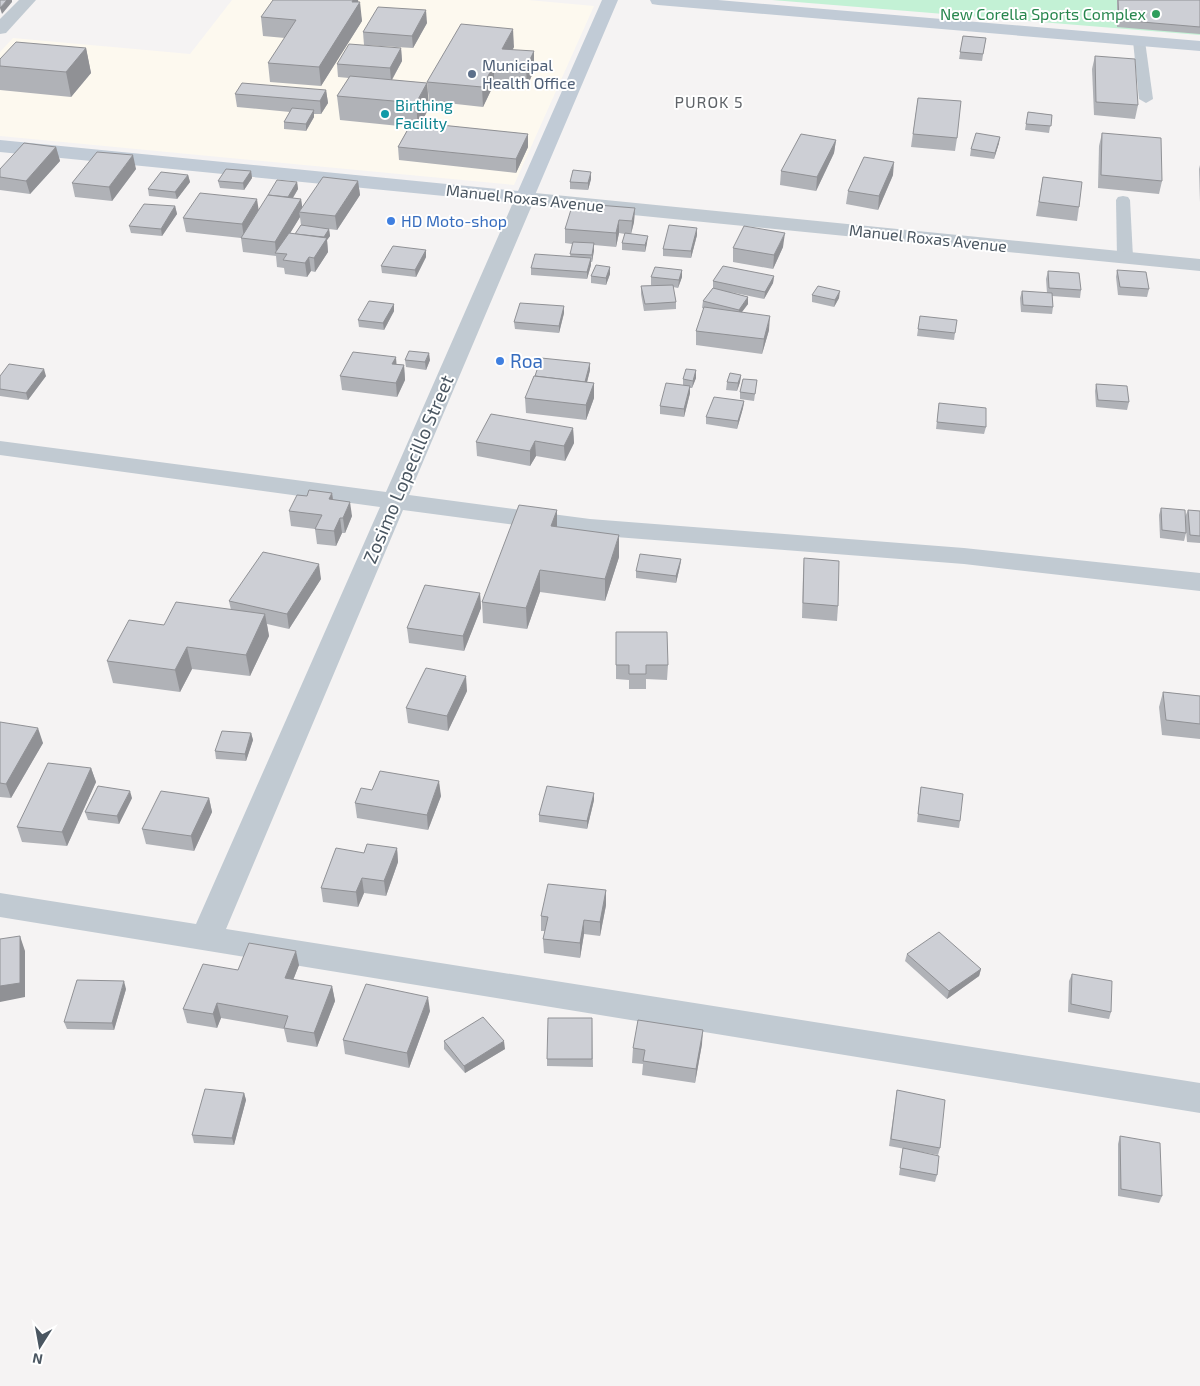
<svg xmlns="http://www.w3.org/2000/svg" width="1200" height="1386" viewBox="0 0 1200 1386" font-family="'Exo 2',sans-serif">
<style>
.commercial{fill:#fdf9ef}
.green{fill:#c3f1d5}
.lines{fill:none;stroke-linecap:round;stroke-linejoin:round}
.service{fill:#c1cad2;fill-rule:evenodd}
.minor{fill:#c1cad2;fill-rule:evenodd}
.secondary{fill:#c1cbd6;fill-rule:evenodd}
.wall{fill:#b0b2b7;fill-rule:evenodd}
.shaded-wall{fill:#909195}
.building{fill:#cdcfd5;stroke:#909195}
.leisure-dot{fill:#2e9e5b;stroke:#fff;stroke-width:2}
.service-dot{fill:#5c6f8a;stroke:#fff;stroke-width:2}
.culture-dot{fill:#0f9aa8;stroke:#fff;stroke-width:2}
.shop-dot{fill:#3f7fe0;stroke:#fff;stroke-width:2}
.labels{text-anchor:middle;stroke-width:4;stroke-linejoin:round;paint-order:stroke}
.far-leisure-label{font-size:16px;fill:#27864d;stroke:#fff;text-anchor:end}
.far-service-label{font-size:16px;fill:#4e5e75;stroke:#fff;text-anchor:start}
.far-neighbourhood-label{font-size:16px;letter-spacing:1px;fill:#5f6368;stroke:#fff}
.far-culture-label{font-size:16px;fill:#0d838f;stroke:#fff;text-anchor:start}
.far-street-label{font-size:16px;fill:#4a5661;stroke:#fff}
.far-shop-label{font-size:16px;fill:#366cbe;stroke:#fff;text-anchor:start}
.shop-label{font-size:19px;fill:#366cbe;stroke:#fff;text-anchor:start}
.street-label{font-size:19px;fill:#4a5661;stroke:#fff}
</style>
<rect width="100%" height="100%" fill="#f5f3f3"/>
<path class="commercial" d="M232,0H528L594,6L514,185L0,136V52L13,38L190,54Z"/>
<path class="green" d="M772,0H1200V35Z"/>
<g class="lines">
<g class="service">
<path d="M1139,37L1145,41L1153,99L1146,103L1139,99L1133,41Z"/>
<path d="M1123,196L1128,197L1130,200L1133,257L1130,260H1120L1117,257L1116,200L1118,197Z"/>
</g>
<g class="minor">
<path d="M19,0H36L6,33L0,34V19Z"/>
<path d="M525,192L1200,259V271L532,205L409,495L590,519L964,548L1200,573V591L964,564L590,535L403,510L226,929L1200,1083V1113L0,917V893L196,924L380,507L0,455V441L386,492L515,198L518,194Z"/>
</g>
<g class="secondary">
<path d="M602,0H618L532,202L525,204L0,152V140L518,191Z"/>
<path d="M650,0H718L1200,41V51L658,5L652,4Z"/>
</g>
</g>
<g class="wall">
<path d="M1117,0H1200V34L1117,27Z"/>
<path d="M358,2L362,21L321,86L270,82L268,63L285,38L263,36L261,17Z"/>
<path d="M427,23L413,48L364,45L363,32Z"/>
<path d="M963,36L986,38L982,61L959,59Z"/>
<path d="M514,47L512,50L534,70L527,87L494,84L483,107L429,101L427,82Z"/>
<path d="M86,48L91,73L71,97L0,90V59Z"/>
<path d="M401,48L402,61L392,80L427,83L429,108L421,123L528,134V147L516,173L399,160L398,147L409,127L340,120L337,96L349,78L338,77L337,64Z"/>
<path d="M1095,56L1138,105L1135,119L1094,115L1092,69Z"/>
<path d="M326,90L328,103L321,114H314V117L306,131L284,129V122L290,112L237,107L235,94Z"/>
<path d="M918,98L957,138L955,151L911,147Z"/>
<path d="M1028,112L1052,115L1049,133L1025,130Z"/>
<path d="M1102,133L1162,181L1159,194L1098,188L1099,146Z"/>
<path d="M836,140L834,153L816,191L780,185L781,171Z"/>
<path d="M999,143L994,159L970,156L971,149Z"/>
<path d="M56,147L60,161L30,194L0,190V169Z"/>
<path d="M1200,165V203L1199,169Z"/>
<path d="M136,169L112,201L75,197L72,183Z"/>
<path d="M251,171L252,178L244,190L220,188L218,181Z"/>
<path d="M188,175L190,182L177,199L149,196L148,189Z"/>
<path d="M893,175L878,210L846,204L848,191Z"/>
<path d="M1043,177L1079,207L1077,221L1036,216Z"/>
<path d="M591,179L588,190L570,189V182Z"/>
<path d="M358,181L360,195L337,230L329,229L330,236L327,240L328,252L315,272L311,271L307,277L285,274L284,268L277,267L276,256L243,252L241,238L186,232L183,218L259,209L297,182L298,189L293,198L301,199L302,208ZM300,217L301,225L295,234L290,233Z"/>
<path d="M175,206L177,214L162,236L131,233L129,226Z"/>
<path d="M635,208L634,222L631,234L647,243L645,252L622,250V243L625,234L619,233L616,247L594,245V250L592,262H591V265L587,279L531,275V268L570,257L572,244L565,243V229Z"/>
<path d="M697,235L691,258L663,256V249Z"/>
<path d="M783,247L773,269L733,262V248Z"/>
<path d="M426,250V257L416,277L382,273L381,266Z"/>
<path d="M610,267V274L606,285L591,283V276Z"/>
<path d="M682,270V277L678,288L673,287L676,302V309L644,311L641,294V286L658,285H651V277Z"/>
<path d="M1117,270L1149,289L1147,297L1118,295L1116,277Z"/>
<path d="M1048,271L1081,290L1080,298L1052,296L1053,307L1052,314L1021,312L1020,298L1022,291L1047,293L1046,279Z"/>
<path d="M774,276L773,283L764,299L730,292L748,297V304L742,312L769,330L762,354L696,345V331L704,309L702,308L703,301L713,288V281Z"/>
<path d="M812,295L839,298L834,307L812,302Z"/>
<path d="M394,304V311L384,330L359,327L358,320Z"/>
<path d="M564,313L559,333L515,329L514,322Z"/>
<path d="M920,316L955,333L954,340L917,336Z"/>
<path d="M405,360H430L426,370L406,367Z"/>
<path d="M396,364L404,365L405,380L397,397L342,390L340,376Z"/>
<path d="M590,370L587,382L594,383V398L586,420L526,413L525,398Z"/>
<path d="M696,370V378L692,388H690V393L684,417L660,414V406L683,385V379Z"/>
<path d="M741,375L740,382L737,391L726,390L727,382Z"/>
<path d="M0,376H46L28,400L0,396Z"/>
<path d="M757,380L754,401L740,399V392Z"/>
<path d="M1096,384L1129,402L1127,410L1096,407L1095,391Z"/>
<path d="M744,401L743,408L737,429L706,424V417Z"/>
<path d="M939,403L986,427L984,434L936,429Z"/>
<path d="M573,428L574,443L565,461L536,456L530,466L477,456L476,442Z"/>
<path d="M332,493L333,500L352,516L345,533H342L336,546L317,544L315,529L291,526L289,511L307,496Z"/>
<path d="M1161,508L1186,533L1184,541L1160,538L1159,515Z"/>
<path d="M557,510V527L619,557L605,601L540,592L527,629L483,623L482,602Z"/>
<path d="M1188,510L1200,511V543L1187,542L1185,517Z"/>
<path d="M804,558L838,606L837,621L802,618L803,573Z"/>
<path d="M681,559L680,566L676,583L636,578V571Z"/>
<path d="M321,579L289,629L267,624L269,636L250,676L192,669L180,692L113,683L107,661L164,625L231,610L229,601Z"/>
<path d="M480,593L481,608L464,651L409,643L407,628Z"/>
<path d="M616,632L668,665L667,680L646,679V689H629V680L616,679Z"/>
<path d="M467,691L448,731L408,723L406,708Z"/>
<path d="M1163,692L1200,696V739L1162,735L1159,707Z"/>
<path d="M0,722L43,743L11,798L0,797Z"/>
<path d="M251,733L253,740L246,761L216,759L215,751Z"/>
<path d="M91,768L96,782L67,846L22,842L17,827Z"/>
<path d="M921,787L960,821L959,828L917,822Z"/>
<path d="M372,790L441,796L428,830L357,818L355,803Z"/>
<path d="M132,798L119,824L88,820L85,812Z"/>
<path d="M209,798L212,812L194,851L146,844L142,829Z"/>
<path d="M594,800L587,829L539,822V815Z"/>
<path d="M397,848L398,862L386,896L364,893L358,907L323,902L321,888L364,853Z"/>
<path d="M606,890V905L600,936L584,934L580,958L544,953L543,939L545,931H541V916Z"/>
<path d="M907,954L981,969L979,976L947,999L905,961Z"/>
<path d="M299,965L293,980L332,986L335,1001L317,1047L287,1042L284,1029L221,1018L217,1028L187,1023L183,1009L238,970Z"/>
<path d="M1072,974L1111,1012L1109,1019L1068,1012L1069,981Z"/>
<path d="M126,989L114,1030L67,1029L64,1022Z"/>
<path d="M430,1011L409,1068L345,1054L343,1040Z"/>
<path d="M592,1018L593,1067L547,1066V1059Z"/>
<path d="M444,1041L505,1049L465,1073L444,1049Z"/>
<path d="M702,1044L695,1083L642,1075L643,1064L632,1063L633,1048Z"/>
<path d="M897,1090L940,1148L938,1155L889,1146Z"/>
<path d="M244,1093L246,1100L234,1145L194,1143L192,1135Z"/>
<path d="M1120,1136L1162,1196L1159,1203L1118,1196V1144Z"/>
<path d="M903,1148L937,1175L935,1182L899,1175Z"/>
</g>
<g class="shaded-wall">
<path d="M7,0H12V2L2,14L0,8Z"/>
<path d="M353,0H358L359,4L360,2L362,21L321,86L319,67Z"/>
<path d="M426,10L427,23L413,48L412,36Z"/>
<path d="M513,29L514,47L504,66L502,49Z"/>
<path d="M86,48L91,73L71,97L66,72Z"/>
<path d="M401,48L402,61L391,81L390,68Z"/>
<path d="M534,51V70L527,87L526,68Z"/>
<path d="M494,65V84L483,107L482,87Z"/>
<path d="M427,83L429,108L418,128L416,103Z"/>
<path d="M326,90L328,103L321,114L320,101Z"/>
<path d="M314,110V117L306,131V124Z"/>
<path d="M528,134V147L516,173V159Z"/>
<path d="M1000,137L999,143L994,159L995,153Z"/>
<path d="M836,140L834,153L816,191L817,177Z"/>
<path d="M56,147L60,161L30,194L26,181Z"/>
<path d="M133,155L136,169L112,201L109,187Z"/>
<path d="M894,162L893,175L878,210L879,196Z"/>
<path d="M251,171L252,178L244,190L243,183Z"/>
<path d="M591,172V179L588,190V183Z"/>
<path d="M188,175L190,182L177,199L175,192Z"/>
<path d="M358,181L360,195L337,230L335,216Z"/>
<path d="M297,182L298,189L289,204L288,197Z"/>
<path d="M257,199L259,212L244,238L242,224Z"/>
<path d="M301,199L303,212H299L300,217L278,253H276L275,242Z"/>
<path d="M175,206L177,214L162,236L161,229Z"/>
<path d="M635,208L634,222L631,234L632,221Z"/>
<path d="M619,220V233L616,247V233Z"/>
<path d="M697,228V235L691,258V251Z"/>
<path d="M329,229L330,236L327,240L328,252L315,272L314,258L322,240Z"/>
<path d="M785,233L783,247L773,269L774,255Z"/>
<path d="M648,236L647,243L645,252V245Z"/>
<path d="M594,243V250L592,262V255Z"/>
<path d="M426,250V257L416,277L415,270Z"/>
<path d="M309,257L311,271L307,277L305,263Z"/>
<path d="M591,258V265L587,279V272Z"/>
<path d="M610,267V274L606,285V278Z"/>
<path d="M682,270V277L678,288L679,280Z"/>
<path d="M774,276L773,283L764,299L765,292Z"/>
<path d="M840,291L839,298L834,307L835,300Z"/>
<path d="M748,297V304L738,317L739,310Z"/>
<path d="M394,304V311L384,330L383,323Z"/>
<path d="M564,306V313L559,333V326Z"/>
<path d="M770,316L769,330L762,354L764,339Z"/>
<path d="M429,353L430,360L426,370L425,362Z"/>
<path d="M396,357L397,371L392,364Z"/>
<path d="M590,363V370L585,390V382Z"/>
<path d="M404,365L405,380L397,397L396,383Z"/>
<path d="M44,369L46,376L28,400L26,393Z"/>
<path d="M696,370V378L692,388L693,381Z"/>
<path d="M741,375L740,382L737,391L738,383Z"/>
<path d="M594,383V398L586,420V405Z"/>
<path d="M690,386V393L684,417V409Z"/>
<path d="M744,401L743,408L737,429L738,421Z"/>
<path d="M573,428L574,443L565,461L564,446Z"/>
<path d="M535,441L536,456L530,466V451Z"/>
<path d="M332,493L334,508L329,499Z"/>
<path d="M350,502L352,516L345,533L343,518Z"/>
<path d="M557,510V531L551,526Z"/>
<path d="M340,518L342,533L336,546L334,531Z"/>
<path d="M619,535V557L605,601V579Z"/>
<path d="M681,559L680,566L676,583V576Z"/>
<path d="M319,564L321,579L289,629L287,614Z"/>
<path d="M540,570V592L527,629L526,608Z"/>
<path d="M480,593L481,608L464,651L463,636Z"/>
<path d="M265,614L269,636L250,676L246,655Z"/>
<path d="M187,647L192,669L180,692L175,670Z"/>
<path d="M466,676L467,691L448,731L447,716Z"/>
<path d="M38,728L43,743L11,798L6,784Z"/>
<path d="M251,733L253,740L246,761L245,754Z"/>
<path d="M91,768L96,782L67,846L62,832Z"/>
<path d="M439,781L441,796L428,830L427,815Z"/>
<path d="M130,791L132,798L119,824L117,816Z"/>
<path d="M594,793V800L587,829V821Z"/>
<path d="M209,798L212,812L194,851L191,836Z"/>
<path d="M397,848L398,862L386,896L384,881Z"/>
<path d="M362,878L364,893L358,907L356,892Z"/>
<path d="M606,890V905L600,936V922Z"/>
<path d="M584,920V934L580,958V943Z"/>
<path d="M20,936L25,951V997L0,1002V986Z"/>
<path d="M296,951L299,965L288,993L285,978Z"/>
<path d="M981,969L979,976L947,999L949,991Z"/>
<path d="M124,981L126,989L114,1030L112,1023Z"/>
<path d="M332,986L335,1001L317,1047L314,1033Z"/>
<path d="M428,997L430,1011L409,1068L407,1053Z"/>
<path d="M217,1003L221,1018L217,1028L213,1014Z"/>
<path d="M703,1030L702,1044L695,1083L696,1069Z"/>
<path d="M504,1041L505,1049L465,1073L464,1066Z"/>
<path d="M244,1093L246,1100L234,1145L232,1138Z"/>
</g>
<g class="building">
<path d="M0,0H7L0,8Z"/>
<path d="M273,0H353L352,2H360L319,67L268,63L296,20L261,17Z"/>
<path d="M1118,0H1200V27L1119,20Z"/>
<path d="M378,7L426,10L412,36L363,32Z"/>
<path d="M461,24L513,29L502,49L534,51L526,68L494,65L482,87L427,82Z"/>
<path d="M963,36L986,38L983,54L960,52Z"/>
<path d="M16,42L86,48L66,72L0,66V59Z"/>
<path d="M349,44L401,48L390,68L337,64Z"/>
<path d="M1095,56L1135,59L1138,105L1096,102Z"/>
<path d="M350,76L427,83L416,103L337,96Z"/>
<path d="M242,83L326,90L320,101L235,94Z"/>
<path d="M918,98L961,101L957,138L913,134Z"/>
<path d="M292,108L314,110L306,124L284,122Z"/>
<path d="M1028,112L1052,115L1051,126L1026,124Z"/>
<path d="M412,122L528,134L516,159L398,147Z"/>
<path d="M976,133L1000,137L995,153L971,149Z"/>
<path d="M1102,133L1161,138L1162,181L1101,175Z"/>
<path d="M801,134L836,140L817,177L781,171Z"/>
<path d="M24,143L56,147L26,181L0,177V169Z"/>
<path d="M97,152L133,155L109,187L72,183Z"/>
<path d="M864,157L894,162L879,196L848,191Z"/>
<path d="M226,169L251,171L243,183L218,181Z"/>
<path d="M573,170L591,172L588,183L570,182Z"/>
<path d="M161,172L188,175L175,192L148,189Z"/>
<path d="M323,177L358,181L335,216L299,212Z"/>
<path d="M1043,177L1082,182L1079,207L1039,202Z"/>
<path d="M277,180L297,182L288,197L268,195Z"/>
<path d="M200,193L257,199L242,224L183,218Z"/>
<path d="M268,195L301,199L275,242L241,238Z"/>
<path d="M573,203L635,208L632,221L619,220L616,233L565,229Z"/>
<path d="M144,204L175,206L161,229L129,226Z"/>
<path d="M301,225L329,229L324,237L295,234Z"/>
<path d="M669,225L697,228L691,251L663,249Z"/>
<path d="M744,226L785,233L774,255L733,248Z"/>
<path d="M289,233L327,238L314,258L309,257L305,263L283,260L287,254L275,253Z"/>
<path d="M625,233L648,236L645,245L622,243Z"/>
<path d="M573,242L594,243L592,255L570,254Z"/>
<path d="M393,246L426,250L415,270L381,266Z"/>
<path d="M535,254L591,258L587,272L531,268Z"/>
<path d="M596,265L610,267L606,278L591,276Z"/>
<path d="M723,266L774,276L765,292L713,281Z"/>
<path d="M655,267L682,270L679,280L651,277Z"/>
<path d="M1117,270L1146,272L1149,289L1120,287Z"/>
<path d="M1048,271L1079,273L1081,290L1049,288Z"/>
<path d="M673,285L676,302L645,304L641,286Z"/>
<path d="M818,286L840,291L835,300L812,295Z"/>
<path d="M713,288L748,297L739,310L703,301Z"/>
<path d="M1022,291L1052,293L1053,307L1023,305Z"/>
<path d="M369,301L394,304L383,323L358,320Z"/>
<path d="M520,303L564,306L559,326L514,322Z"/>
<path d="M704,307L770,316L764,339L696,331Z"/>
<path d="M920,316L957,320L955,333L918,329Z"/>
<path d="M409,351L429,353L425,362L405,360Z"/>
<path d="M353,352L396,357L392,364L404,365L396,383L340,376Z"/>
<path d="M541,358L590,363L585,382L535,376Z"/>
<path d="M9,364L44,369L26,393L0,389V376Z"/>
<path d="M686,369L696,370L693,381L683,379Z"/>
<path d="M730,373L741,375L738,383L727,382Z"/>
<path d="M534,376L594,383L586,405L525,398Z"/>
<path d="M743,379L757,380L755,394L740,392Z"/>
<path d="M666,383L690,386L684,409L660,406Z"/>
<path d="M1096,384L1127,386L1129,402L1098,400Z"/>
<path d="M714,397L744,401L738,421L706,417Z"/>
<path d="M939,403L986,408V427L937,422Z"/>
<path d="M491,414L573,428L564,446L535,441L530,451L476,442Z"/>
<path d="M309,490L332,493L329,499L350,502L343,518H340L334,531L315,529L322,515L289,511L297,495L307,496Z"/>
<path d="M519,505L557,510L551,526L619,535L605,579L540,570L526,608L482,602Z"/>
<path d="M1161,508L1185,510L1186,533L1162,530Z"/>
<path d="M1188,510L1200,511V536L1190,535Z"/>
<path d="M263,552L319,564L287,614L229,601Z"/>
<path d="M640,554L681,559L676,576L636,571Z"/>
<path d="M804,558L839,561L838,606L803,603Z"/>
<path d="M425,585L480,593L463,636L407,628Z"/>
<path d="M176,602L265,614L246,655L187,647L175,670L107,661L129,620L164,625Z"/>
<path d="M616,632H667L668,665H646V674H629V665H616Z"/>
<path d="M426,668L466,676L447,716L406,708Z"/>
<path d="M1163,692L1200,696V724L1166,720Z"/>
<path d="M0,722L38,728L6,784L0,783Z"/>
<path d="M222,731L251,733L245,754L215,751Z"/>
<path d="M48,763L91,768L62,832L17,827Z"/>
<path d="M380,771L439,781L427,815L355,803L361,788L372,790Z"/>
<path d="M98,786L130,791L117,816L85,812Z"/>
<path d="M547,786L594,793L587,821L539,815Z"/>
<path d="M921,787L963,794L960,821L918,814Z"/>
<path d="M161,791L209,798L191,836L142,829Z"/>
<path d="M367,844L397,848L384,881L362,878L356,892L321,888L336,848L364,853Z"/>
<path d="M548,884L606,890L600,922L584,920L580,943L543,939L548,917L541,916Z"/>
<path d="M939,932L981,969L949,991L907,954Z"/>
<path d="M20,936V983L0,986V939Z"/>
<path d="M249,943L296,951L285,978L332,986L314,1033L284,1028L288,1016L217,1003L213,1014L183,1009L203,964L238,970Z"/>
<path d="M1072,974L1112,981L1111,1012L1071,1004Z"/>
<path d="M77,980L124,981L112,1023L64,1022Z"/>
<path d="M366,984L428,997L407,1053L343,1040Z"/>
<path d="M483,1017L504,1041L464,1066L444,1041Z"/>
<path d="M548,1018H592V1059H547Z"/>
<path d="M638,1020L703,1030L696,1069L643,1061L645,1050L633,1048Z"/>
<path d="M205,1089L244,1093L232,1138L192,1135Z"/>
<path d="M897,1090L945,1100L940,1148L891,1139Z"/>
<path d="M1120,1136L1160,1143L1162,1196L1121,1189Z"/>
<path d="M903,1148L939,1156L937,1175L900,1168Z"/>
</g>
<circle class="leisure-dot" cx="1156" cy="14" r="5"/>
<circle class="service-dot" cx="472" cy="74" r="5"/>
<circle class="culture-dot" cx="385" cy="114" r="5"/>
<g class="shop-dot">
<circle cx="391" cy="221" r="5"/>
<circle cx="500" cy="361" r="5"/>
</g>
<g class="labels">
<g class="far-leisure-label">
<text x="1146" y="20">New Corella Sports Complex</text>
</g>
<g class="far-service-label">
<text x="482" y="71">Municipal<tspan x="482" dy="18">Health Office</tspan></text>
</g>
<g class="far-neighbourhood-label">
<text x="709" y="108">PUROK 5</text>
</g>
<g class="far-culture-label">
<text x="395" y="111">Birthing<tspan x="395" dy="18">Facility</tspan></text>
</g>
<g class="far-street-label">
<text transform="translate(525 198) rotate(6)" y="6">Manuel Roxas Avenue</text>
<text transform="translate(928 238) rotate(6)" y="6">Manuel Roxas Avenue</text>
</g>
<g class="far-shop-label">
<text x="401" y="227">HD Moto-shop</text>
</g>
<g class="shop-label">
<text x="510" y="368">Roa</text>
</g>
<g class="street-label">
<text transform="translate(408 469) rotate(-67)" y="7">Zosimo Lopecillo Street</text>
</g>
</g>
<g transform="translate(40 1346) rotate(191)" stroke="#ffffff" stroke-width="4" paint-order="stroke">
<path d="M0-4L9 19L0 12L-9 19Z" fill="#4a5661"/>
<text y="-8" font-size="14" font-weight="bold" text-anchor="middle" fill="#4a5661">N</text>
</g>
</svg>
